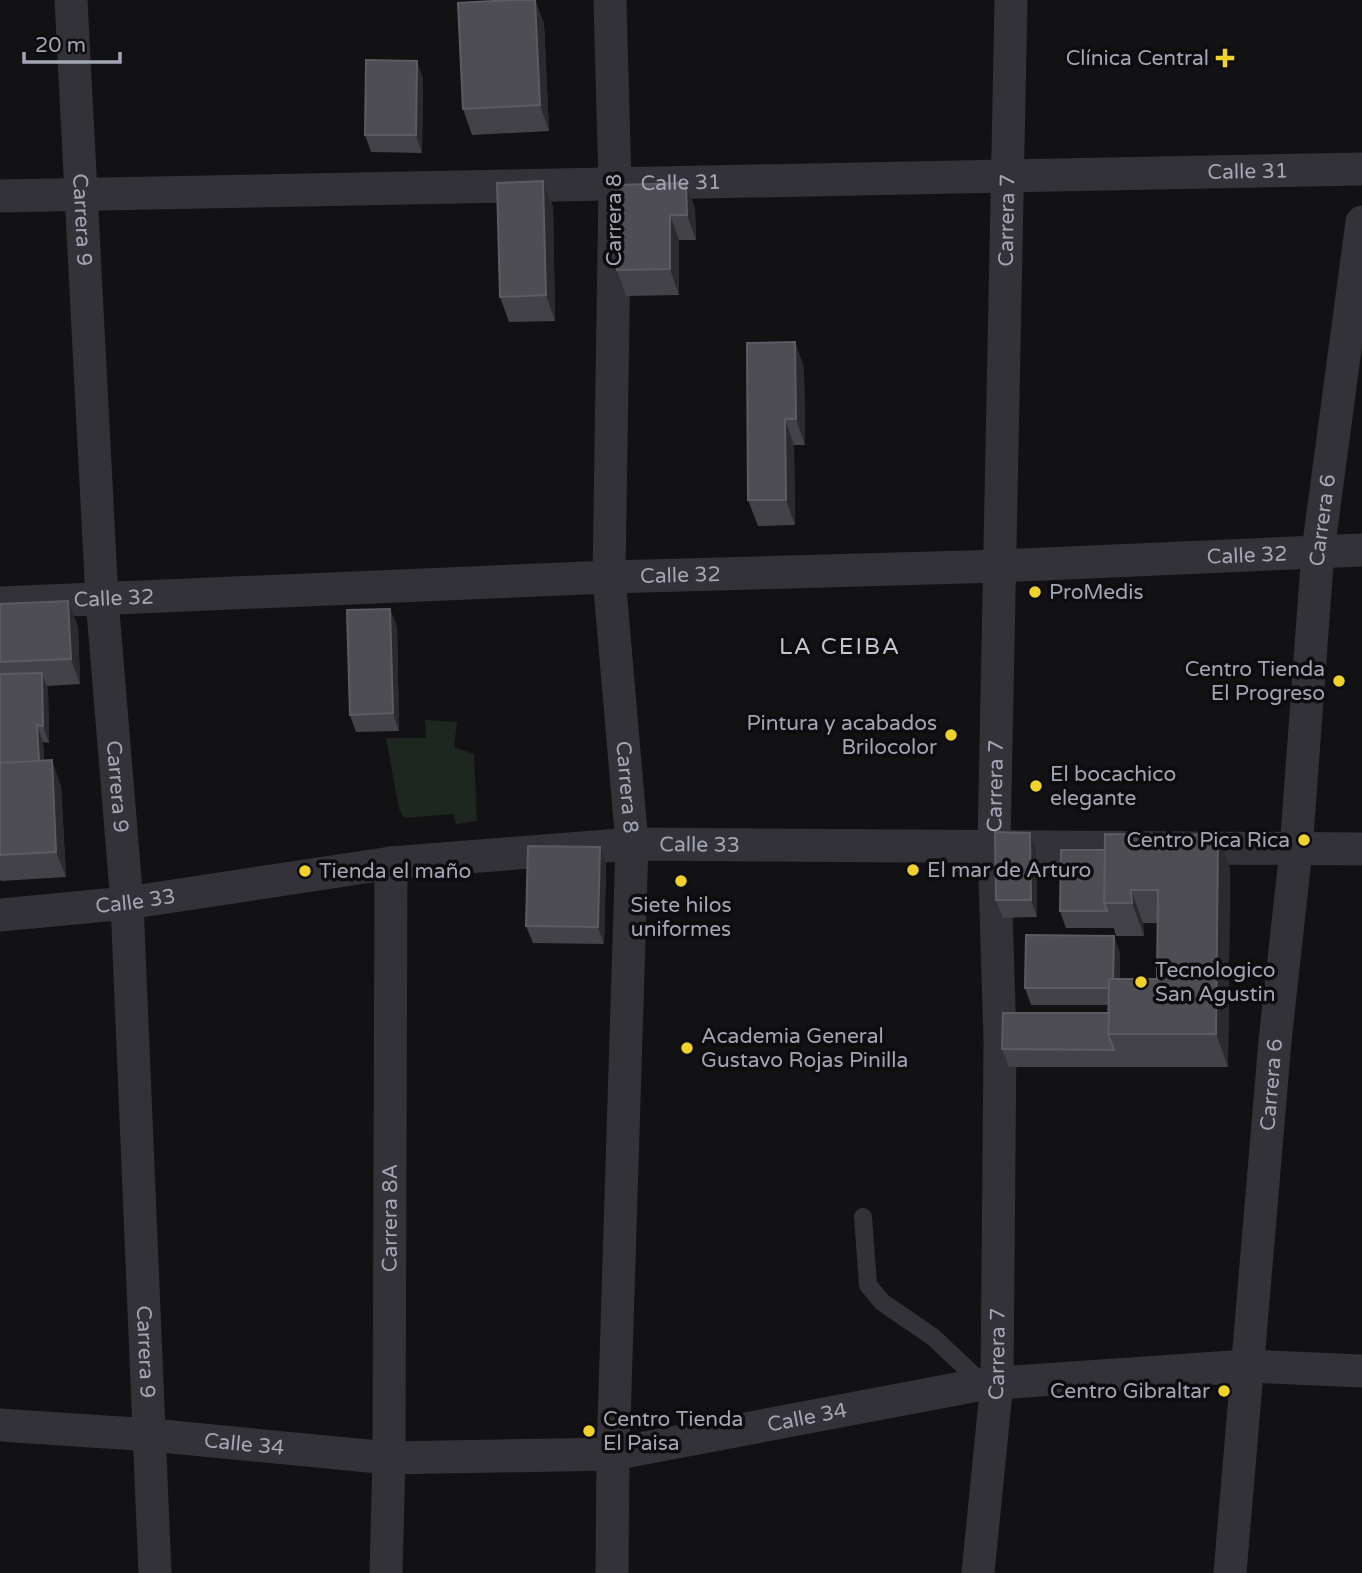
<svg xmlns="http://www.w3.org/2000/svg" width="1362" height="1573" viewBox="0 0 1362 1573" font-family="'Varela Round',sans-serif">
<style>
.green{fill:#1e2620}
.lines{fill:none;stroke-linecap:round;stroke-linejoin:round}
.lane{stroke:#333238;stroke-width:18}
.street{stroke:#333238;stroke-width:33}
.wall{fill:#434248}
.shaded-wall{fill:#2b2a2e}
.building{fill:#4e4d54;stroke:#5b5b63;stroke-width:2}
.poi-dot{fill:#f1d22b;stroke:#0d0c0e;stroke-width:2.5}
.labels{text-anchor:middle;stroke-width:7;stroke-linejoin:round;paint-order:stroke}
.poi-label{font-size:21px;fill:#a3a5b4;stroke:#0d0c0e;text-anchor:start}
.street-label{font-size:21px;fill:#a3a5b4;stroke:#0d0c0e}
.neighbourhood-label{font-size:23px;letter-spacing:2px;fill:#c4c5d0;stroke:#0d0c0e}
</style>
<rect width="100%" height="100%" fill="#121113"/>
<path class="green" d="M425,720L457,722L454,747L474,754L477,821L456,824L453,814L404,818L399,809L386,738H426Z"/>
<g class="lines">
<path class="lane" d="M863,1217L868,1285L882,1302L933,1337L983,1384"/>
<g class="street">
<path id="s1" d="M71,0L102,599L127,903L155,1573"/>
<path id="s2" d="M610,0L615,185L609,577L632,844L613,1454L612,1573"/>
<path id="s3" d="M0,196L1362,169"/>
<path id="s4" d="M0,603L609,577L1001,566L1362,550"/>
<path id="s5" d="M0,915L127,903L391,863L632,844L1362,849"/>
<path id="s6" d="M0,1425L151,1435L389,1458L613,1454L983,1384L1247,1366L1362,1371"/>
<path id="s7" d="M386,1573L389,1458L391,863"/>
<path id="s8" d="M978,1573L997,1382L1000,1041L994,844L1011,0"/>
<path id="s9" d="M1230,1573L1275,1041L1296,850L1318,551L1362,222"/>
</g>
</g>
<g class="wall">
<path d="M535,0L544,24L549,131L472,135L463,109Z"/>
<path d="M423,78L422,153L371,152L365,135Z"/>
<path d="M543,181L553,207L555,321L509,322L500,297Z"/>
<path d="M686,183L695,209L696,240H679V295L626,296L617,270Z"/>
<path d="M795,342L804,368L805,445H794L795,525L758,526L748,500Z"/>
<path d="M0,604L78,626L80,684L47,686L48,690L49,743L43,742L44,761L61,786L66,877L1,881L0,879Z"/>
<path d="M397,626L399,731L356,732L350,715Z"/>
<path d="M1036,850L1037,917L1003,918L996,900Z"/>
<path d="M1061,850L1230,868L1228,1067H1009L1002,1049L1109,1013V1005H1031L1025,988L1114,936L1120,953V979H1157L1158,923H1143L1144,936H1116L1114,928H1066L1060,911Z"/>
<path d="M606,864L604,944L533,943L526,926Z"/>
</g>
<g class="shaded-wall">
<path d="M535,0L544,24L549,131L540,105Z"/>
<path d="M417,61L423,78L422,153L416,135Z"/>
<path d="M543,181L553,207L555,321L546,295Z"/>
<path d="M686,183L695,209L696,240L687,215Z"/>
<path d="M670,215L679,240V295L670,269Z"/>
<path d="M795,342L804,368L805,445L796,419Z"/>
<path d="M785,419L794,445L795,525L786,500Z"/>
<path d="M68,601L78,626L80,684L71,659Z"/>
<path d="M390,609L397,626L399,731L393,713Z"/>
<path d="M42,673L48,690L49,743L43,726Z"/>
<path d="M37,725L43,742L45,781L39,764Z"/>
<path d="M52,760L61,786L66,877L56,852Z"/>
<path d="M1030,833L1036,850L1037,917L1031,900Z"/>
<path d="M1218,835L1230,868L1228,1067L1216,1034Z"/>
<path d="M600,847L606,864L604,944L598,927Z"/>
<path d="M1131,890L1143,923L1144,936L1132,903Z"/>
<path d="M1114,936L1120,953V1005L1113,988Z"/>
</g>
<g class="building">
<path d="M511,0H535L540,105L463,109L458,3Z"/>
<path d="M366,60L417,61L416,135H365Z"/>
<path d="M543,181L546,295L500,297L497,183Z"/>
<path d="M686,183L687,215H670V269L617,270L616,185Z"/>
<path d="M795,342L796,419H785L786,500H748L747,343Z"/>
<path d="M68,601L71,659L0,662V604Z"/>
<path d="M390,609L393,713L350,715L347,610Z"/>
<path d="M42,673L43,726L37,725L39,761L0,763V674Z"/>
<path d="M52,760L56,852L0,855V763Z"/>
<path d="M995,832L1030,833L1031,900H996Z"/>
<path d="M1105,834L1218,835L1216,1034H1108L1109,979H1157L1158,890H1131L1132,903H1104Z"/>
<path d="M528,846L600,847L598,927L526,926Z"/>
<path d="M1061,850H1105L1104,903L1107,911H1060Z"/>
<path d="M1026,935L1114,936L1113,979H1109V988H1025Z"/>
<path d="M1003,1013H1109L1108,1034L1114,1050L1002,1049Z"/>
</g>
<g class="poi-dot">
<path d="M1221.5 47.5h7v7h7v7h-7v7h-7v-7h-7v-7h7z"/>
<circle cx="1035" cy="592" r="7"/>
<circle cx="1339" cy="681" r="7"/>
<circle cx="951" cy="735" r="7"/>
<circle cx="1036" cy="786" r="7"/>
<circle cx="1304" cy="840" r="7"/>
<circle cx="913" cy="870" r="7"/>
<circle cx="305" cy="871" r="7"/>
<circle cx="681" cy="881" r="7"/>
<circle cx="1141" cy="982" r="7"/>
<circle cx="687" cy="1048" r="7"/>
<circle cx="1224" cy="1391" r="7"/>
<circle cx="589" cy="1431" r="7"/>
</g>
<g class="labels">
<g class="poi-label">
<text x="1209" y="65" text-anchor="end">Clínica Central</text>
<text x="1049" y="599">ProMedis</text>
<text x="1325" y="676" text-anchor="end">Centro Tienda<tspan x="1325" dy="24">El Progreso</tspan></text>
<text x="937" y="730" text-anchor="end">Pintura y acabados<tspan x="937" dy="24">Brilocolor</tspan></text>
<text x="1050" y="781">El bocachico<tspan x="1050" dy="24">elegante</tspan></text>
<text x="1290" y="847" text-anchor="end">Centro Pica Rica</text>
<text x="927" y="877">El mar de Arturo</text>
<text x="319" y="878">Tienda el maño</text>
<text x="681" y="912" text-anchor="middle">Siete hilos<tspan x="681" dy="24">uniformes</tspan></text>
<text x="1155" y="977">Tecnologico<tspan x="1155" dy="24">San Agustin</tspan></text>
<text x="701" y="1043">Academia General<tspan x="701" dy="24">Gustavo Rojas Pinilla</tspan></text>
<text x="1210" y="1398" text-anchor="end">Centro Gibraltar</text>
<text x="603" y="1426">Centro Tienda<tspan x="603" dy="24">El Paisa</tspan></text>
</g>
<g class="street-label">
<text dy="7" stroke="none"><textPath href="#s3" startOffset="1248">Calle 31</textPath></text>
<text dy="7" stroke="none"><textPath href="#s3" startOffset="681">Calle 31</textPath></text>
<text dy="7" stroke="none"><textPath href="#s1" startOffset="220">Carrera 9</textPath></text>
<text transform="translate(614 220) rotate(-90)" y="7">Carrera 8</text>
<text dy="7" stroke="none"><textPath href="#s8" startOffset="1354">Carrera 7</textPath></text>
<text dy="7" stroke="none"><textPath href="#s9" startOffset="1057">Carrera 6</textPath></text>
<text dy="7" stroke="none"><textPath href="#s4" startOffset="1248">Calle 32</textPath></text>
<text dy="7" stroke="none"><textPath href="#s4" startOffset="681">Calle 32</textPath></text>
<text dy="7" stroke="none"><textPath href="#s4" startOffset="114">Calle 32</textPath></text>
<text dy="7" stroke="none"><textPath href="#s1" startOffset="788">Carrera 9</textPath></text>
<text dy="7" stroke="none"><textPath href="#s2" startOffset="788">Carrera 8</textPath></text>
<text dy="7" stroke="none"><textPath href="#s8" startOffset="788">Carrera 7</textPath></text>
<text dy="7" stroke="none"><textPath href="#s5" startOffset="704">Calle 33</textPath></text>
<text dy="7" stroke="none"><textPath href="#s5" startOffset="136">Calle 33</textPath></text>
<text dy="7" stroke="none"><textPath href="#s9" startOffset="490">Carrera 6</textPath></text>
<text dy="7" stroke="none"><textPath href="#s7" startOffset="355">Carrera 8A</textPath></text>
<text dy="7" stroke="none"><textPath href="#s1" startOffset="1354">Carrera 9</textPath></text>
<text dy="7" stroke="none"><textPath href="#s8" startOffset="220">Carrera 7</textPath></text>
<text dy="7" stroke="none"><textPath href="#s6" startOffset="812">Calle 34</textPath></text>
<text dy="7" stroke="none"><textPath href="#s6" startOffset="245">Calle 34</textPath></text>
</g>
<g class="neighbourhood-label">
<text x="840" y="654">LA CEIBA</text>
</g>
</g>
<path d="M24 52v10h96v-10" fill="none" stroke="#a3a5b4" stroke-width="3.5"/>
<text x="35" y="52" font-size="21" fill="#a3a5b4" stroke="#0d0c0e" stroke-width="5" paint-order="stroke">20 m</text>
</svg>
